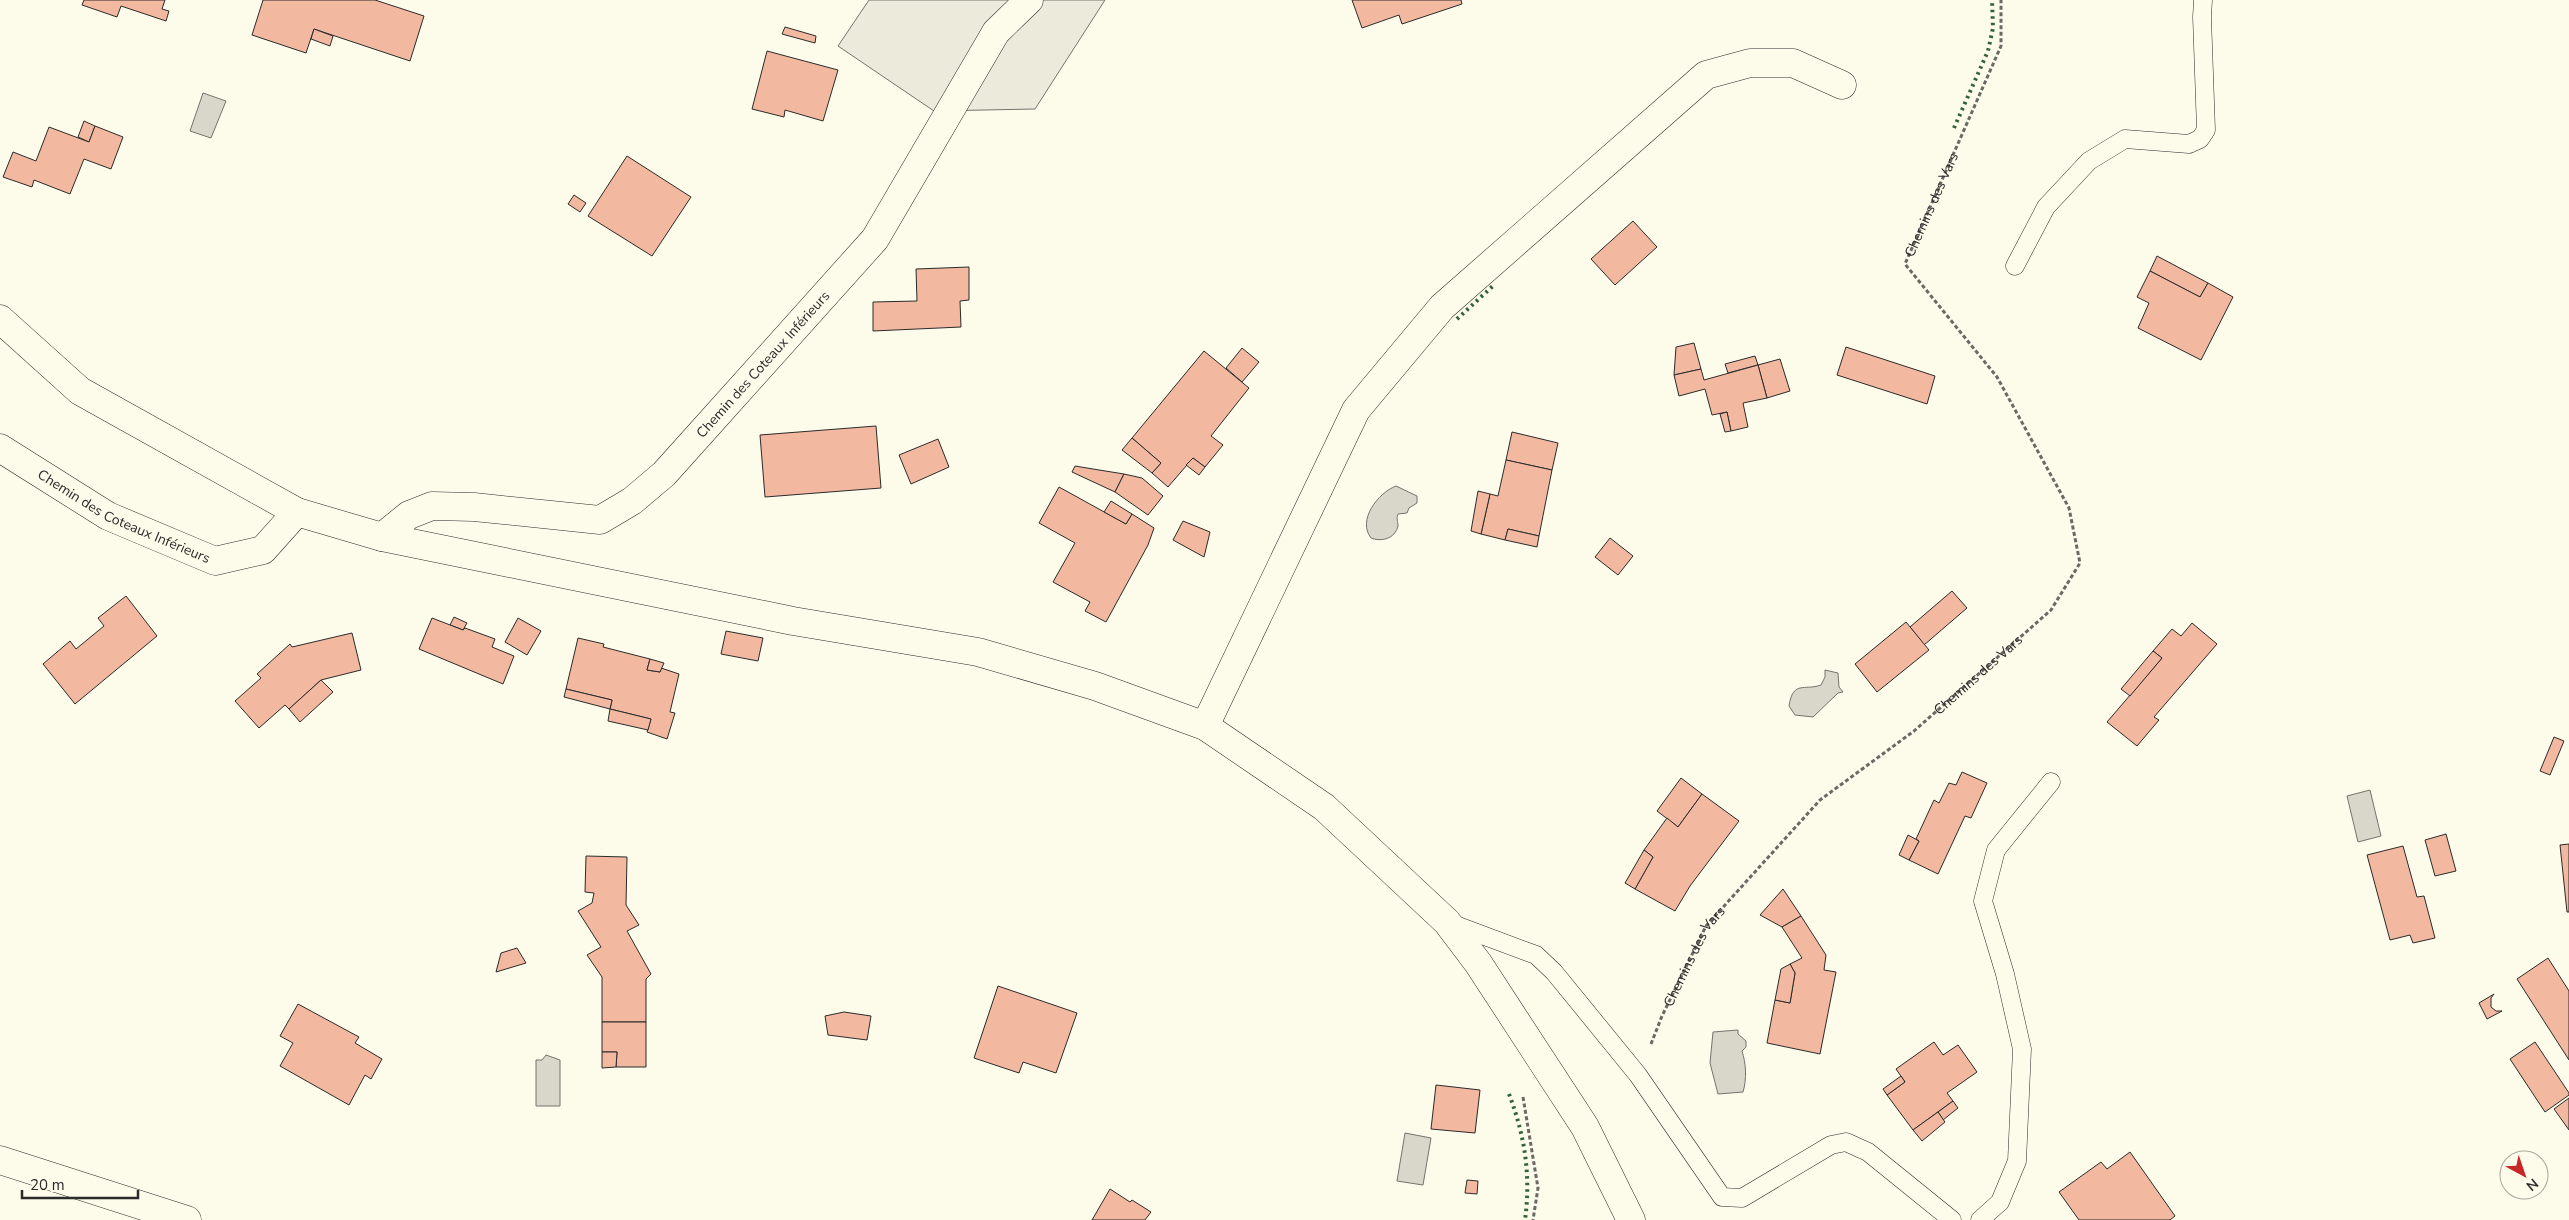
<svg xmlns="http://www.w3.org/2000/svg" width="2569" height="1220" viewBox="0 0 2569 1220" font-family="'Nunito Sans',sans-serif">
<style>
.green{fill:#ecebdb;stroke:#74746e}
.water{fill:#d8d7c9;stroke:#74746e}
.building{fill:#f2b8a0;stroke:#2b2b2b}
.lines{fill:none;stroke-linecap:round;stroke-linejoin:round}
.lane-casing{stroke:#2b2b2b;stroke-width:19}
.street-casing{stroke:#2b2b2b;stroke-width:29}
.secondary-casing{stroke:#2b2b2b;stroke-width:29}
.path{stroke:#6a6964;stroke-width:3;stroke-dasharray:4 2.5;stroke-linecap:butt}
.lane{stroke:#fdfbea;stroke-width:18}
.street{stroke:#fdfbea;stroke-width:28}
.secondary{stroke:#fdfbea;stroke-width:28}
.hedge{stroke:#34623c;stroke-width:4;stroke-dasharray:2.5 4;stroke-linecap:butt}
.labels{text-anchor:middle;stroke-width:4;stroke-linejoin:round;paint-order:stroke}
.street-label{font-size:14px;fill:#2b2b2b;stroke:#fdfbea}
</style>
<rect width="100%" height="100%" fill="#fdfbea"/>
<path class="green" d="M869,0H1105L1035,109L934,111L838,46Z"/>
<g class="water">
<path d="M203,93L226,101L211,138L190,131Z"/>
<path d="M1396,486L1417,496V503L1409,508L1407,513L1398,514C1396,519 1398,521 1398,526C1395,539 1381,542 1371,538C1357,520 1378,493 1396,486Z"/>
<path d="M1825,670L1838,673L1839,687L1843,692L1838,693L1813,717L1795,715L1789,706C1793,680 1804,691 1821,685L1825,677Z"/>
<path d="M2370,790L2381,836L2358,842L2347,796Z"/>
<path d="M1738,1030V1034L1746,1041V1047L1742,1051C1746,1063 1747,1079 1743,1092L1718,1094L1710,1063L1713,1032Z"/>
<path d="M546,1055L560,1060V1106H536V1060H542Z"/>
<path d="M1405,1133L1431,1138L1423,1185L1397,1181Z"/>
</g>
<g class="building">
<path d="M84,0H165L162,9L169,11L166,21L121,6L117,17L82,5Z"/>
<path d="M263,0H375L424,16L410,61L314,29L306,53L252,35Z"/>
<path d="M1352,0H1461L1462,4L1402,24L1399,15L1362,28Z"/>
<path d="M785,27L816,36L815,43L782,34Z"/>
<path d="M314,29L333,36L330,46L311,39Z"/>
<path d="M767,51L838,70L823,121L785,110L784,117L752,109Z"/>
<path d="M84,121L95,126L89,142L78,137Z"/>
<path d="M95,126L123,137L111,169L84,159L70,194L34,180L32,187L3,177L13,152L36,161L49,127L89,142Z"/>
<path d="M627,156L691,197L652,256L588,216Z"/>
<path d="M574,195L586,203L580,212L568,204Z"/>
<path d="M1633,221L1657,247L1615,285L1591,259Z"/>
<path d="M2157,256L2208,283L2200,297L2150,271Z"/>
<path d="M969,267V300L960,301L961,327L873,331V302L917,301L916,269Z"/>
<path d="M2150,271L2200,297L2208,283L2233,297L2201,360L2138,328L2149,303L2137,297Z"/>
<path d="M1694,343L1701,369L1674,375L1676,347Z"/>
<path d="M1846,347L1935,376L1927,404L1837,375Z"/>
<path d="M1242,348L1259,362L1242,382L1226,368Z"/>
<path d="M1204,351L1249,388L1211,436L1223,445L1205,467L1193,458L1168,487L1152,473L1161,463L1132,438Z"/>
<path d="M1755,356L1758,365L1728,373L1725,364Z"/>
<path d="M1780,359L1790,391L1767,398L1758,365Z"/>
<path d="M1758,365L1767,398L1743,403L1748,427L1731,431L1727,412L1712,415L1705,389L1679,396L1674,375L1701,369L1704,380Z"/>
<path d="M1727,412L1731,431L1725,432L1720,414Z"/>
<path d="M876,426L881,488L765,497L760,435Z"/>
<path d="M1512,432L1558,443L1552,470L1506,460Z"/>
<path d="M1132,438L1161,463L1152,473L1122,450Z"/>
<path d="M938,439L949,467L911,484L899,455Z"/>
<path d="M1193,458L1205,467L1199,475L1186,465Z"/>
<path d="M1506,460L1552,470L1539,536L1508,529L1505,540L1481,534L1490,494L1498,496Z"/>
<path d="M1075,466L1093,469L1124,474L1115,492L1072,472Z"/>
<path d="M1124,474L1142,478L1163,496L1148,515L1115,492Z"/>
<path d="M1059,487L1126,524L1132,514L1154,528L1148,545L1106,622L1085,611L1090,602L1053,582L1075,543L1039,523Z"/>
<path d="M1478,491L1490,494L1481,534L1471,531Z"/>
<path d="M1111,501L1132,514L1126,524L1104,512Z"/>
<path d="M1183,521L1210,532L1204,557L1173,540Z"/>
<path d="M1508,529L1539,536L1537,547L1505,540Z"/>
<path d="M1610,538L1633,556L1618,575L1595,557Z"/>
<path d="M1952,591L1967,608L1924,645L1910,627Z"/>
<path d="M126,596L157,636L75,704L43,664L70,641L76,649L104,626L98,618Z"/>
<path d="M454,617L467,623L463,630L450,625Z"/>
<path d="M432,618L463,630L465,628L495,639L492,647L514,656L503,684L419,649Z"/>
<path d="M518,618L541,631L527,655L505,642Z"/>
<path d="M1906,622L1929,650L1877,692L1855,664Z"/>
<path d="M2192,623L2217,644L2154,717L2159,720L2137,746L2107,722L2162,658L2153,651L2172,629L2181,636Z"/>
<path d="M726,631L763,638L758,661L721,654Z"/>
<path d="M352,633L361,670L321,680L289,709L285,705L259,728L235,701L261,678L257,674L290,644L292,647Z"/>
<path d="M578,638L604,644L603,647L650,659L647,670L660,672L661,668L679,674L670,712L675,713L667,739L647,732L651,719L610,709L612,700L566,689Z"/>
<path d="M2153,651L2162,658L2130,696L2121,689Z"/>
<path d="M650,659L664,663L660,672L647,670Z"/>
<path d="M321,680L333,692L300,722L289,709Z"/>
<path d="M566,689L612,700L610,709L564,697Z"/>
<path d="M610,709L651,719L648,730L608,721Z"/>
<path d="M2554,737L2564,741L2550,775L2540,771Z"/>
<path d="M1962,772L1987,783L1971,818L1965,816L1938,874L1909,860L1919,841L1916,839L1934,800L1939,803L1949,783L1956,785Z"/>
<path d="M1681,778L1702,794L1678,827L1657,811Z"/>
<path d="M1702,794L1739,821L1690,886L1675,911L1635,889L1653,857L1644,850L1667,818L1678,827Z"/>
<path d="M2446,834L2456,871L2435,876L2425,840Z"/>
<path d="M1908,835L1919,841L1909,860L1899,855Z"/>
<path d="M2569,844V912H2567L2560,845Z"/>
<path d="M2403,846L2417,897L2424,896L2435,938L2413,943L2410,935L2390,940L2367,855Z"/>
<path d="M1644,850L1653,857L1635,889L1625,883Z"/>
<path d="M586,856L627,857L626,905L639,925L627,931L651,974L646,979V1022H602V977L587,955L601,947L578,911L592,903L594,893L585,892Z"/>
<path d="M1783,889L1801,916L1782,927L1760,915Z"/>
<path d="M1801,916L1826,955L1824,970L1836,972L1820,1054L1767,1043L1775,1000L1790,1003L1795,973L1790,964L1802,958L1782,927Z"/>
<path d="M517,948L526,963L496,972L501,953Z"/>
<path d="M2548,958L2569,991V1060L2517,979Z"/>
<path d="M1790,964L1795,973L1790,1003L1775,1000L1781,969Z"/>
<path d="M998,986L1077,1013L1056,1073L1023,1062L1019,1073L974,1058Z"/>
<path d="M2494,994L2491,998V1007L2496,1011H2502L2487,1019L2479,1003Z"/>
<path d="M298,1004L359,1037L355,1043L382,1059L371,1079L365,1075L349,1105L280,1066L293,1043L280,1036Z"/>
<path d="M844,1012L871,1016L867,1040L828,1035L825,1016Z"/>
<path d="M602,1022H646V1067H616L617,1052H602Z"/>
<path d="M1934,1042L1943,1055L1958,1045L1977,1072L1947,1093L1953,1101L1913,1130L1887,1095L1905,1082L1896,1069Z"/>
<path d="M2535,1042L2569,1093V1095L2545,1112L2510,1059Z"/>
<path d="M602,1052H617L616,1067L602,1068Z"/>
<path d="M1901,1076L1905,1082L1887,1095L1883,1089Z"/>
<path d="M1436,1085L1480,1090L1475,1133L1431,1129Z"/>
<path d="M2569,1098V1130L2554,1109Z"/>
<path d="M1953,1101L1958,1108L1943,1120L1938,1112Z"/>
<path d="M1938,1112L1945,1122L1922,1141L1913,1130Z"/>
<path d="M2130,1152L2175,1216L2170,1220H2079L2059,1192L2101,1162L2107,1169Z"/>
<path d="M1467,1180L1478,1181L1477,1194L1465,1193Z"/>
<path d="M1110,1189L1130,1202L1132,1200L1151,1212L1145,1220H1092Z"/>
</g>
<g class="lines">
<g class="lane-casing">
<g id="lane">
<path d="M2015,266L2046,207L2089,161L2125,139L2189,144L2200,139L2206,130L2202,17L2203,0"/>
<path d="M1450,923L1536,955L1554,972L1638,1075L1722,1197L1742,1198L1831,1145L1846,1142L1868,1152L1952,1220"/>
<path d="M1980,1220L2000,1202L2017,1161L2022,1049L2005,974L1983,901L1996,850L2051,782"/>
</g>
</g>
<g class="street-casing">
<g id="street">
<path d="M0,319L80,391L297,512L382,537L793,621L978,652L1095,686L1205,726L1324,807L1447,922L1478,963L1585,1127L1631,1220"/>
<path id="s2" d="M0,448L108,516L215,561L263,550L297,512"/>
<path id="s3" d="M382,537L409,515L432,506L474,507L600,520L632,501L664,474L875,239L996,32L1029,0"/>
<path d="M1205,726L1356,410L1442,307L1706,75L1750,63H1793L1842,85"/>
</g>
</g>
<g class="secondary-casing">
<path id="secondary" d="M0,1160L187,1220"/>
</g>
<g class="path">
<path id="s1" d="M1651,1044L1662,1016L1706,926L1820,800L1914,731L2051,610L2080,563L2069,508L1997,377L1905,264L2001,46V0"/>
<path d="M1523,1097L1538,1188L1533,1220"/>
</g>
<use href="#lane" class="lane"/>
<use href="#street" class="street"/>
<use href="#secondary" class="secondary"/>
<g class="hedge">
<path d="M1954,128L1988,51L1993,28L1992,0"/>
<path d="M1457,319L1494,285"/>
<path d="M1509,1094C1525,1136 1531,1176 1525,1220"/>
</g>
</g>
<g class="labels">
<g class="street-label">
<text dy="5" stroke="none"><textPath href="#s1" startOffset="1071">Chemins des Vars</textPath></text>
<text dy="5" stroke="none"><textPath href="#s3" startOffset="455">Chemin des Coteaux Inférieurs</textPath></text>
<text dy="5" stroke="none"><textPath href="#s2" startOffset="142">Chemin des Coteaux Inférieurs</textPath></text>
<text dy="5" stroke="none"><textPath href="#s1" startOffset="502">Chemins des Vars</textPath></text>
<text dy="5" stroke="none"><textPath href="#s1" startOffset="98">Chemins des Vars</textPath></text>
</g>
</g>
<g transform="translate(2524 1175) rotate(140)"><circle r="24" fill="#fdfbea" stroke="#a9a89e"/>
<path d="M0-4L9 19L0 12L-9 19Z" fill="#c62828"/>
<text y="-8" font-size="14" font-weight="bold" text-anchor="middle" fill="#2b2b2b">N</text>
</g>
<path d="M22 1190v8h116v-8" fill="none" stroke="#2b2b2b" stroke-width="2.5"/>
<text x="30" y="1190" font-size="15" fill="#2b2b2b" stroke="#fdfbea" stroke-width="4" paint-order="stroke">20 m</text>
</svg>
